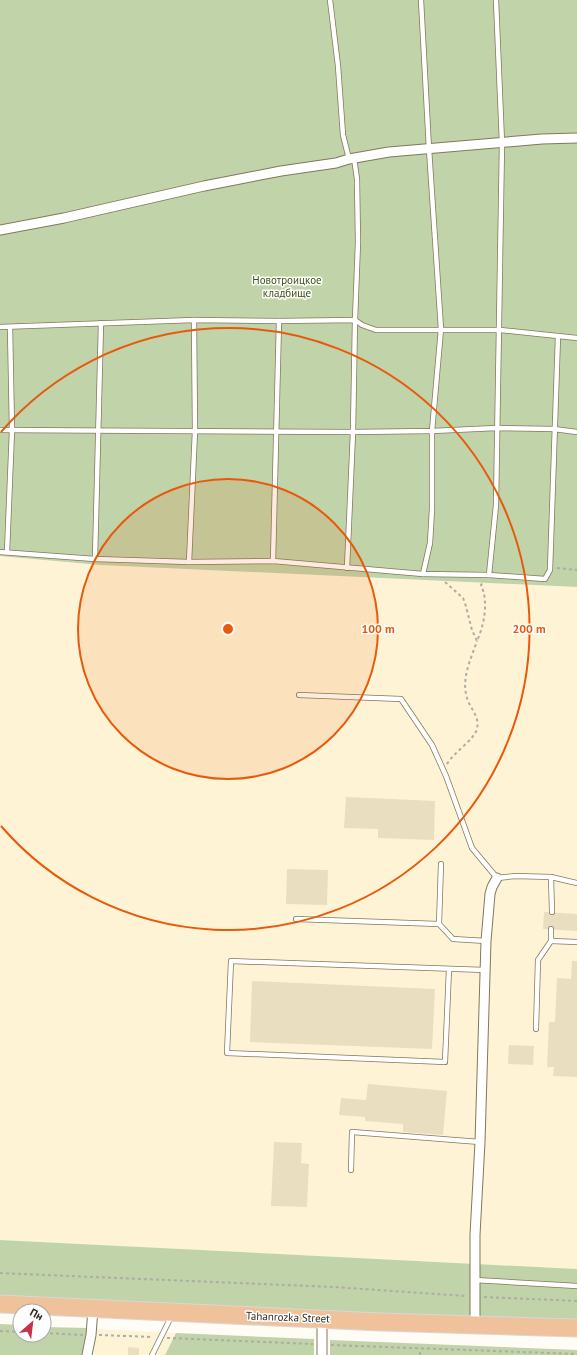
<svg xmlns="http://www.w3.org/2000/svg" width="577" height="1355" viewBox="0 0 577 1355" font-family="'PT Sans',sans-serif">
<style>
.built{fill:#fef4d5}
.green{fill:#c0d3a9}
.building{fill:#e9dfc0}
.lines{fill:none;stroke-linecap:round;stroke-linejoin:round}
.lane-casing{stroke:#81785b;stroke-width:6}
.street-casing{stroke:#81785b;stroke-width:11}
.highway-casing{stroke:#d9d8d6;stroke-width:19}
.path{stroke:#afaca3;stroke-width:2;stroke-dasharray:3 3;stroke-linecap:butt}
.lane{stroke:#fff;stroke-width:4.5}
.street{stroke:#fff;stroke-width:9}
.highway{stroke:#efc29c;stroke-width:17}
.ring{fill:none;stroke:#e8590c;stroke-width:2}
.labels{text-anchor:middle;stroke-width:3;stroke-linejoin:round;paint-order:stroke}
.park-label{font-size:11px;fill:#3a5010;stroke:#fff}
.street-label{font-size:11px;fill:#2c281c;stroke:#fff}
.centre{fill:#e8590c;stroke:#fff;stroke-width:2}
.ring-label{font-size:12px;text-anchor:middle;font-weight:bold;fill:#e8590c;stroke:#fff;stroke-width:3;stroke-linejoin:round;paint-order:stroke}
</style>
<rect width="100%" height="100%" fill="#fefcf5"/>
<g class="built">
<path d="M0,556L100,565L577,587V1269L0,1240Z"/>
<path d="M95,1329L176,1333L165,1355H94Z"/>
</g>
<g class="green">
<path d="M0,0H577V587L100,565L0,556Z"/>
<path d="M0,1240L577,1269V1323L0,1297Z"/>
<path d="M0,1324L20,1325V1335H44V1327L87,1328L86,1349L84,1355H0Z"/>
<path d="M176,1333L314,1339V1355H165Z"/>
<path d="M330,1340L577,1350V1355H330Z"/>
</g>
<g class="building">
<path d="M346,797L435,801L434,840L378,838V829L344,828Z"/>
<path d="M287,869L328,870L327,905L286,904Z"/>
<path d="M544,912L577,914V931L543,929Z"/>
<path d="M572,961H577V1077L553,1076L554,1067H547L549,1022H555L557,978L571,979Z"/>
<path d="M252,981L435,989L432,1049L250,1042Z"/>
<path d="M509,1045L534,1046L533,1065L508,1064Z"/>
<path d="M368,1084L447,1091L443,1135L403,1132V1124L365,1121V1117L339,1115L341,1098L366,1100Z"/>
<path d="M274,1142L302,1143L301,1163L309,1164L307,1207L271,1206Z"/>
<path d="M128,1347L139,1348V1355H128Z"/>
</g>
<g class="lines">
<g class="lane-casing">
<g id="lane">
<path d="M330,0L338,66L343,135L349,159"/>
<path d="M421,0L429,149L441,329L432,431V509L430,543L423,574"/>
<path d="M0,327L194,320L279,321L355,320L362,325L376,330H500L577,338"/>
<path d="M0,430L353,432L432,431L497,428L554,429L577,432"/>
<path d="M0,552L95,559L189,562L273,561L423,574L489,575L545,579L550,570L558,336"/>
<path d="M7,552L12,430L10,327"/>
<path d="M95,559L101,323"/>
<path d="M273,561L279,321"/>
<path d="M189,562L195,431L194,320"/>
<path d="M347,568L353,432L355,320L358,242L357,179L354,158"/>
<path d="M489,575L496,505L502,143L496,0"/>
<path d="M299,695L401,699L432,745L446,776L472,848L497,878L516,876L551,877"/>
<path d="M441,864L439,924L453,939L486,941"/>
<path d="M552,912L551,877L577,883"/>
<path d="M296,919L439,924"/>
<path d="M551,941L577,942"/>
<path d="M449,969L445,1062L227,1053L231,961L485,970"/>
<path d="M536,1029L538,960L551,941V929"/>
<path d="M351,1170L352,1132L480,1142"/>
<path d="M474,1280L577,1286"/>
<path d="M152,1355L172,1315"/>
</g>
</g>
<g class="street-casing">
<g id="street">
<path d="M0,230L64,218L204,186L281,171L336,163L349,159L389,152L542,139L577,138"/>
<path d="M475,1325V1235L480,1142L486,941L490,894L492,887L497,878"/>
<path d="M87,1355L91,1335L93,1309"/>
<path d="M322,1355V1318"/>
</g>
</g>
<g class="highway-casing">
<path id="highway" d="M0,1304L380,1322L577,1328"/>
</g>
<g class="path">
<path d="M557,568L577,570"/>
<path d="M445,582L463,598L465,603L472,630L477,641C484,625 489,602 481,585L483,582"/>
<path d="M447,764C454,752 474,740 477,729C480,716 470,709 467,698C461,678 471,659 477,641"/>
<path d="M0,1273L334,1287L466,1296"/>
<path d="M484,1297L577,1301"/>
<path d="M0,1331L20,1332"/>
<path d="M44,1333L83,1335"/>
<path d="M99,1335L153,1337"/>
<path d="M167,1338L313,1344"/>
<path d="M331,1345L577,1354"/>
<path d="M420,1355V1349"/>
</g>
<use href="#lane" class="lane"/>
<use href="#street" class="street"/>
<use href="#highway" class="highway"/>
</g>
<circle cx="228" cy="629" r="150" fill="#e8590c" fill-opacity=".12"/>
<g class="ring">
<circle cx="228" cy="629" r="150"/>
<path d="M1 432A301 301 0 1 1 1 826"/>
</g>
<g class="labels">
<g class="park-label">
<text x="287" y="284">Новотроицкое<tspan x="287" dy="13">кладбище</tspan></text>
</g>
<g class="street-label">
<text transform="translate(288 1317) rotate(2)" y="4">Tahanrozka Street</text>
</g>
</g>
<circle cx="228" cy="629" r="6" class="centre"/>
<g class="ring-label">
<text x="378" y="633">100 m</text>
<text x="529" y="633">200 m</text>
</g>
<g transform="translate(32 1323) rotate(28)"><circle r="19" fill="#ffffff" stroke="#aba9a4"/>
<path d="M0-3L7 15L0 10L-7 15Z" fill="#c4344e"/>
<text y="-6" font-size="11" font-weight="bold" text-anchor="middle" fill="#2c281c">Пн</text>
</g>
</svg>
